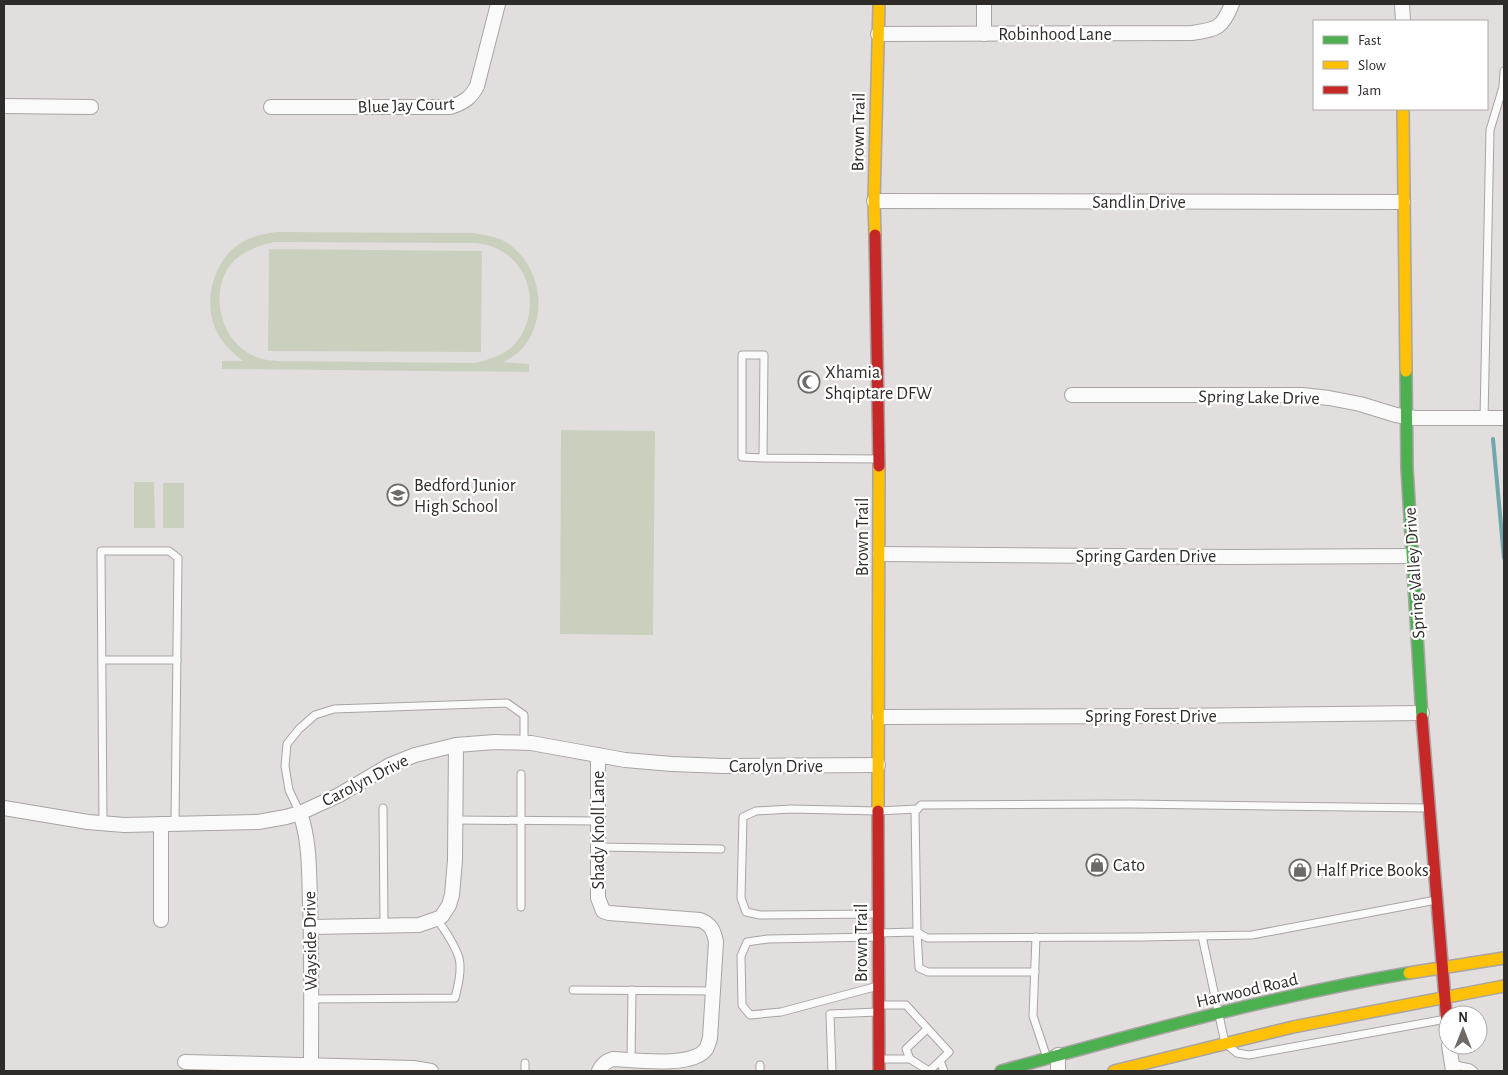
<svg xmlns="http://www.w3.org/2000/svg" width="1508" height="1075" viewBox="0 0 1508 1075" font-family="'Alegreya Sans',sans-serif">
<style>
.green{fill:#c9d1be;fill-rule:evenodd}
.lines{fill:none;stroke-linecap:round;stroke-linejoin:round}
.stream{stroke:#71a7ad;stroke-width:4}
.lane-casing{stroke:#a8a4a3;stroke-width:9}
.street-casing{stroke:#a8a4a3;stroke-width:16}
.fast-casing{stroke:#a8a4a3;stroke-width:14}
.slow-casing{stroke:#a8a4a3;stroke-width:14}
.jam-casing{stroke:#a8a4a3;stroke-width:14}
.lane{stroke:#fbfafa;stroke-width:7}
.street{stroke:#fbfafa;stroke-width:14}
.fast{stroke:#4caf50;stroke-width:11}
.slow{stroke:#ffc107;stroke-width:11}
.jam{stroke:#c62828;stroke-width:11}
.labels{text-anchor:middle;stroke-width:4.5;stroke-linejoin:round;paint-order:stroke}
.street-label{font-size:18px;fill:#2e2b29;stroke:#fff}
.poi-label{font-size:18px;fill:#2e2b29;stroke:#fff;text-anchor:start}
</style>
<rect width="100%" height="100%" fill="#e2dedd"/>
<g class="green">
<path d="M276,232L474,233C484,235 495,236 504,241C542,263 551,320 519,352C514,356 509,359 503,362L529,364V372L222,369V361H243C231,352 221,342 215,328C203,299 214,259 242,242C253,236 264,234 276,232ZM274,242L477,243C491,245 504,250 514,261C536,284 535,323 513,346C502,356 488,360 474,363L278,361C274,360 268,361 263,359C225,350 208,301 228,268C238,253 257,246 274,242Z"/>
<path d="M269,249L482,251L481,352L268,351Z"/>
<path d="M561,430L655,431L653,635L560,634Z"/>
<path d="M134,482H154L155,528H134Z"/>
<rect x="163" y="483" width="21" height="45"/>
</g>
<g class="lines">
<path class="stream" d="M1493,439L1504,558"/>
<g class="lane-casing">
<g id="lane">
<path d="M1484,418L1490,130L1503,87L1504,71"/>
<path d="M763,458L742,457V355H764L763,458L879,459"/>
<path d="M102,660H177"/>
<path d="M521,774V907"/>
<path d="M383,808L384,925"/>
<path d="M1427,808L1130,804L921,805L915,812L917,932L927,938L1141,937L1252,935L1436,900"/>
<path d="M300,813L289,790L285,766L287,744L299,729L315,715L334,709L507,703L524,715V743"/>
<path d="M455,820L598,821"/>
<path d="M103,823L101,551H169L178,558L175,824"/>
<path d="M598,847L721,849"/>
<path d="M876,914L760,915L746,912L741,898L743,817L756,811L791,809L878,811L917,809"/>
<path d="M878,933L917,932L919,968L928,972H1035"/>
<path d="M1202,936L1225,1043L1237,1053L1249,1055L1446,1019"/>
<path d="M877,937L768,939L747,942L741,956L742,1005L750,1015L781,1012L878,986"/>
<path d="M1036,937L1033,1016L1047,1058"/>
<path d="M573,990L713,991"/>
<path d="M311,999L455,998C458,986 462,970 459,958C455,944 445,931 437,919"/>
<path d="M879,1005H906L949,1052L940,1061L944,1071"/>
<path d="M631,1059L632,990"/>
<path d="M879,1059H910L906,1049L927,1029"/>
<path d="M910,1059L929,1071L940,1061"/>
<path d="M525,1063V1071"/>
<path d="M1451,1064L1470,1068L1474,1071"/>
<path d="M760,1071V1065"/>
<path d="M832,1071L830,1014L878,1012"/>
</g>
</g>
<g class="street-casing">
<g id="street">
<path d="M984,4V34"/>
<path d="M1402,4L1403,21"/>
<path d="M878,34L1192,33C1217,29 1222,29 1232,4"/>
<path d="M4,106L91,107"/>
<path d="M271,107H450C463,103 471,98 477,86L498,4"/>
<path d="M874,201L1403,202"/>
<path d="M1072,395H1302L1329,398L1360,404L1396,415L1415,418H1504"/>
<path d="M880,554L1232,557L1413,556"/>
<path d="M879,717L1175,716L1422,713"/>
<path d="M598,755V898L603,911L609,913L700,920C711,924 714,931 716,942L710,1038C709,1041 708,1046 706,1049C693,1068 634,1060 613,1059C606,1061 602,1064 599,1071"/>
<path d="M4,808L88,822L124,825L258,822L286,817L300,813L339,795L390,765L415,755L456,745L495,742L531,743L625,760L672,764L723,766L878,765"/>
<path d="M300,813C310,841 309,873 310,903C312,959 311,1015 311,1071"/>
<path d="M161,824V920"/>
<path d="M311,927L419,925L439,918L442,916L449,905L452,895L455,860L456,745"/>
<path d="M1449,1045L1453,1071"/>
<path d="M1058,1055V1071"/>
<path d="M185,1062L413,1068L431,1071"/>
</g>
</g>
<g class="fast-casing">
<g id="fast">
<path d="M1406,371L1407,468L1422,718"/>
<path d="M1001,1071C1136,1034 1271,996 1409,973"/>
</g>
</g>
<g class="slow-casing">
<g id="slow">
<path d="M1403,109L1406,371"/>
<path d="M875,235L874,201L879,4"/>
<path d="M878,811L879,466"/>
<path d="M1409,973L1504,958"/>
<path d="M1114,1071L1293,1027L1504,986"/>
</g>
</g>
<g class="jam-casing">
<g id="jam">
<path d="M875,235L879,466"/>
<path d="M1422,718L1448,1036"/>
<path d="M878,811L879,1071"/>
</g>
</g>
<use href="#lane" class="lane"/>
<use href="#street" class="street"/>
<use href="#fast" class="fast"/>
<use href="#slow" class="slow"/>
<use href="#jam" class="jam"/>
</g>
<defs>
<g id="mosque-ring" transform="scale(1.125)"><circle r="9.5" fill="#fff" stroke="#6d6a68" stroke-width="1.5"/><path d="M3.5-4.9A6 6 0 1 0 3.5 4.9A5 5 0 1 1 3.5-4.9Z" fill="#6d6a68"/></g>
<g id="school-ring" transform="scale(1.125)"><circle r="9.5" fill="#fff" stroke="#6d6a68" stroke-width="1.5"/><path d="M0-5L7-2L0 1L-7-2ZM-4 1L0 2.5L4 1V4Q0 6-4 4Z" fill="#6d6a68"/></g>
<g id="shop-ring" transform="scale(1.125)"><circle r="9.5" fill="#fff" stroke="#6d6a68" stroke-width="1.5"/><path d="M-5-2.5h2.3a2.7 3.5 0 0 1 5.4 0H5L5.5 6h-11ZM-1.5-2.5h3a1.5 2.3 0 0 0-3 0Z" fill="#6d6a68"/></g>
</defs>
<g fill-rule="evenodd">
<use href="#mosque-ring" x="809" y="382"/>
<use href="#school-ring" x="398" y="495"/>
<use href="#shop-ring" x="1097" y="865"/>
<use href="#shop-ring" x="1300" y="870"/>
</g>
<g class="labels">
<g class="street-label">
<text x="1055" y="40">Robinhood Lane</text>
<text transform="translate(406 105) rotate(-2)" y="6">Blue Jay Court</text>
<text transform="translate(858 132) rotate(-89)" y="6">Brown Trail</text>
<text x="1139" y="208">Sandlin Drive</text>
<text transform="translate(1259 397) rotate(1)" y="6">Spring Lake Drive</text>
<text transform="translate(862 537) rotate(-90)" y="6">Brown Trail</text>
<text x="1146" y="562">Spring Garden Drive</text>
<text transform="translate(1414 573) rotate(-94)" y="6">Spring Valley Drive</text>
<text x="1151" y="722">Spring Forest Drive</text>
<text x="776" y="772">Carolyn Drive</text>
<text transform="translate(365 780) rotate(-27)" y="6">Carolyn Drive</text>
<text transform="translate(598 830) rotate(-90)" y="6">Shady Knoll Lane</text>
<text transform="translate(310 941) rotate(-91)" y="6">Wayside Drive</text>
<text transform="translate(861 943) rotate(-90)" y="6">Brown Trail</text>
<text transform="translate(1247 990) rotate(-13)" y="6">Harwood Road</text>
</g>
<g class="poi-label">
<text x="825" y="378">Xhamia<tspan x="825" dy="21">Shqiptare DFW</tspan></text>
<text x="414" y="491">Bedford Junior<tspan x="414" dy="21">High School</tspan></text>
<text x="1113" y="871">Cato</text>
<text x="1316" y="876">Half Price Books</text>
</g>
</g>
<rect width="1508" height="1075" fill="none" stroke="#2e2b29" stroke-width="10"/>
<rect x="1313" y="20" width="175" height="90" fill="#ffffff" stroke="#abaaa9"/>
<rect x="1323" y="36" width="25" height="8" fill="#4caf50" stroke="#abaaa9"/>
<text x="1358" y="45" font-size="15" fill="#2e2b29">Fast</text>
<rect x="1323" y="61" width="25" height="8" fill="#ffc107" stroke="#abaaa9"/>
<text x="1358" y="70" font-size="15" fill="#2e2b29">Slow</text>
<rect x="1323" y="86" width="25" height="8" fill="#c62828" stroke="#abaaa9"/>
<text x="1358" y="95" font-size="15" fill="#2e2b29">Jam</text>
<g transform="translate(1463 1030)"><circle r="24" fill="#ffffff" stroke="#abaaa9"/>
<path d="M0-4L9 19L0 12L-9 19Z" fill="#6d6a68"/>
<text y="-8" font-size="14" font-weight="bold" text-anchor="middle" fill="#2e2b29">N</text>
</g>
</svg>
